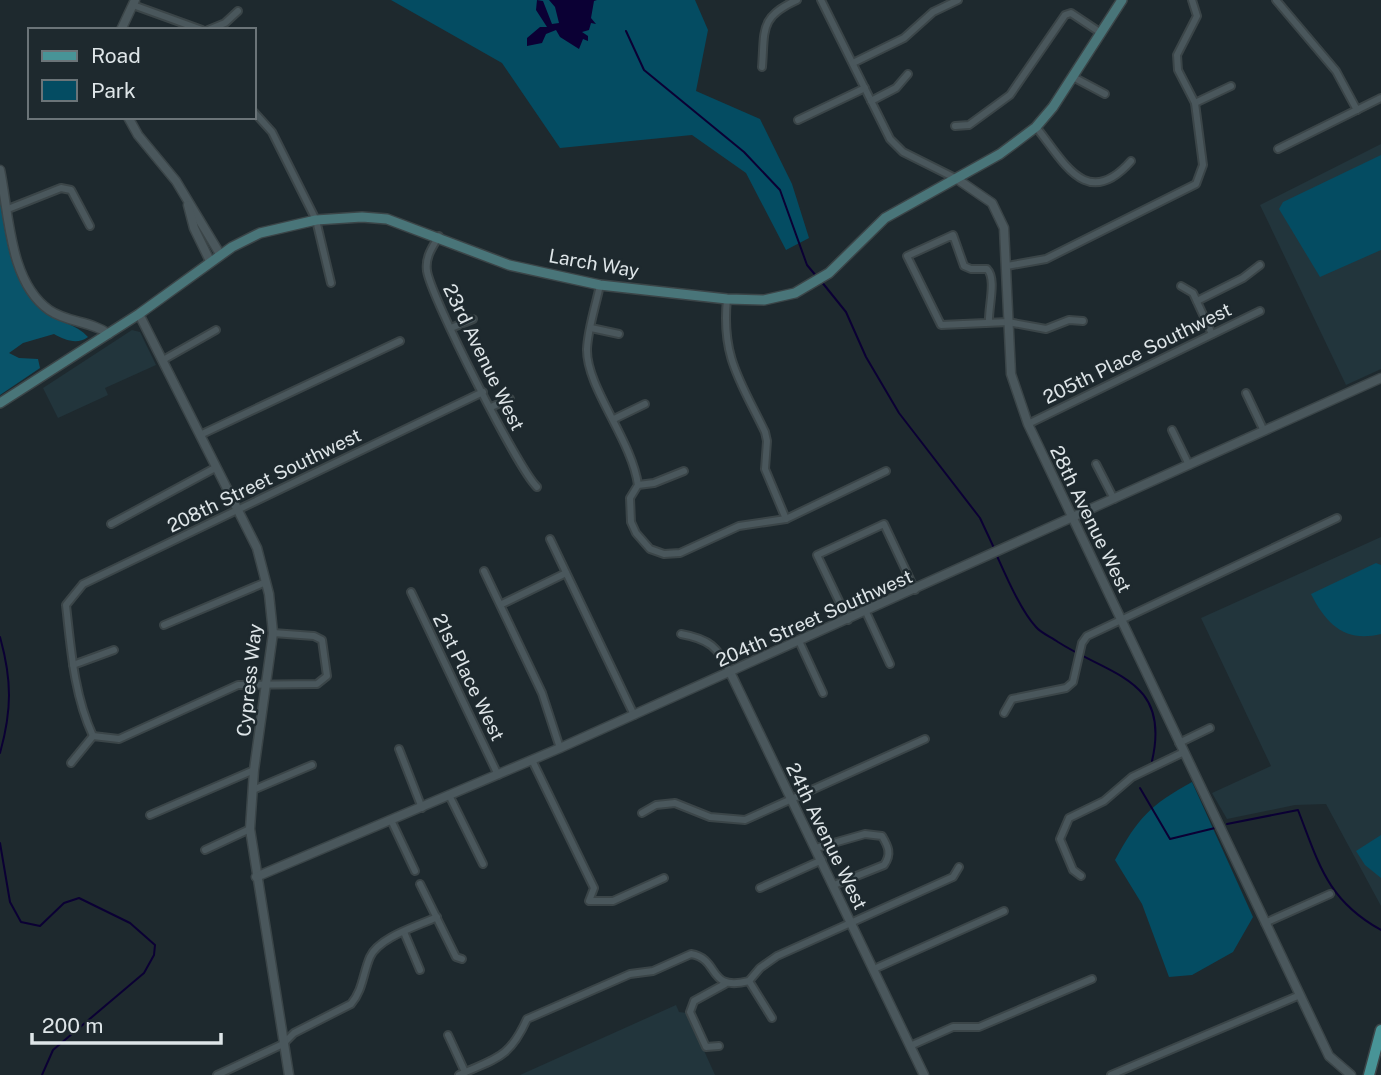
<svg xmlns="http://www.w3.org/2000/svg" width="1381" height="1075" viewBox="0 0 1381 1075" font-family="'Public Sans',sans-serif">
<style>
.built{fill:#22353c}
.green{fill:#044c62}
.forest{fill:#09546a}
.water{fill:#0b0034}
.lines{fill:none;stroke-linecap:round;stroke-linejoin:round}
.stream{stroke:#0b0034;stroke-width:2}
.minor-casing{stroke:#3b4548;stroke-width:10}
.tertiary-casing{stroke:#3b4548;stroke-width:11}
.secondary-casing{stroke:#3b4548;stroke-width:12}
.primary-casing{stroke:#3b4548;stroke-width:13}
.minor{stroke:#4a575c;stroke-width:6}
.tertiary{stroke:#4a575c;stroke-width:8}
.secondary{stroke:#497579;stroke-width:9}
.primary{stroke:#489497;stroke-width:10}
.labels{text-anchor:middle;stroke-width:5;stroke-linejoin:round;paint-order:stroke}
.street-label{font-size:19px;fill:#dee5e8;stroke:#1e292e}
</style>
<rect width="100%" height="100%" fill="#1e292e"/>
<g class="built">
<path d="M1381,144V369L1346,385L1260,205Z"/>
<path d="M132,330L140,332L156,365L105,388L108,395L58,418L43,388Z"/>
<path d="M1381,537V906L1326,804L1295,805L1227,819L1212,793L1271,766L1201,618Z"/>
<path d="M676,1005L679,1012L687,1013L715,1075H520Z"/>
</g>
<g class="green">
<path d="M391,0H695L708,30L696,91L760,119L792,184L809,238L786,250L746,173L692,135L560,148L502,63Z"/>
<path d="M1381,155V250L1320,277L1279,209L1283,202Z"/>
<path d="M1376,563L1381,565V634C1345,643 1326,624 1311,594Z"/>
<path d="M1192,782L1253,917L1233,952L1192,975L1169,977L1142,904L1115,860C1138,818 1150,805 1192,782Z"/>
<path d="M1381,835V878L1365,865L1356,851Z"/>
</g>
<path class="forest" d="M0,201C7,242 10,284 45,312C59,322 76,324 88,337C77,345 65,340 54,334L23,343L9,353L19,358L38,359L40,368L0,395Z"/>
<path class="water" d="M537,0L543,1L552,24L559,23L555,7L549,0H597L594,1L591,18L596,24L591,23L589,30L582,32L588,36V41L583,39L579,49L560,37L556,30L546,34L542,43L527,46V38L540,27H547L536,10Z"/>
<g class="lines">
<g class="stream">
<path d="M626,31L644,70L744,152L780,190L807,265L817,277"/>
<path d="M821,281L846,312L866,357L899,413L980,518L994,548"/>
<path d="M997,556C1006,576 1021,611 1036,627C1041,633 1051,637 1058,642C1111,676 1171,679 1152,761"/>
<path d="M0,637C12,680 12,710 0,753"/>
<path d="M1140,788L1170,839L1215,828"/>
<path d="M1227,824L1298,810C1319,864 1327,900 1381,930"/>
<path d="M0,843L10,902L21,922L40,926L64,903L79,898L130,923L155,945L154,955L144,973L53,1050L42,1075"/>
</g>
<g class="minor-casing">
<g id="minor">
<path d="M821,0L890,139L903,152L957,179"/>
<path d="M1276,0L1336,71L1357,110"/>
<path d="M133,5L202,30"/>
<path d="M208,30L225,23L238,11"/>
<path d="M853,63L904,38L933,12L958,0"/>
<path d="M762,67C765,30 759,17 797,0"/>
<path d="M1073,77L1105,94"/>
<path d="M871,101L896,88L908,74"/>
<path d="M1195,103L1231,86"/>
<path d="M254,112L272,132L316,220L331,283"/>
<path d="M798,120L865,88"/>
<path d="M955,126L969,125L1010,95L1065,15L1071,13L1101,33"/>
<path d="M1036,127C1063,160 1086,212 1131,161"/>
<path d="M1278,149L1381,98"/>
<path d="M8,209L61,188L71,190L90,226"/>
<path d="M439,236C432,248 425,257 427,271C431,297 518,469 537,487"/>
<path d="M1007,266L1046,259L1196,184L1203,165L1195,103L1178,70L1177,55L1197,16L1192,0"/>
<path d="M600,285C596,305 588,328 587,349C586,387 632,440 638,485L630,498L631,522L636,533L650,549L664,554L680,553L739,526L786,519L886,471"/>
<path d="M1181,286L1193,293L1212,334"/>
<path d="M727,299C721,357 741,382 765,432L767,441L765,469L786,519"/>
<path d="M1197,301L1243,278L1260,265"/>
<path d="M989,323C988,307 997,279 987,269H971L964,266L953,235L907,256L941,325L1008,322L1046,329L1069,320L1083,321"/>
<path d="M451,328L473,319"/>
<path d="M591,328L619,334"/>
<path d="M163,360L216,330"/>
<path d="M1246,393L1264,431"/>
<path d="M491,407L510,399"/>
<path d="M614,419L645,404"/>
<path d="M1028,424L1260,311"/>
<path d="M1172,430L1189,465"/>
<path d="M200,435L400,341"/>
<path d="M1096,464L1114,499"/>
<path d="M638,485L654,483L684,471"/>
<path d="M111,524L215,468"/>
<path d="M550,539L634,715"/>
<path d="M484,571L542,693L560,748"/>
<path d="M411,592L498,775"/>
<path d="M502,604L566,573"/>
<path d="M866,612L890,664"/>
<path d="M848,620L817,555L884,524L915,590"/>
<path d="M164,625L266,582"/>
<path d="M681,634C709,639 718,647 730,672"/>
<path d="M799,641L823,693"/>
<path d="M73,665L114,650"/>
<path d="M1004,713L1012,699L1066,688L1073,682L1082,643L1087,636L1337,518"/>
<path d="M93,736C74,695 71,650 66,605L83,584L483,392"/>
<path d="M1179,743L1210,728"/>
<path d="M399,749L422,808"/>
<path d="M532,760L594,888L589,901H613L664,878"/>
<path d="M71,763L93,736L119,739L238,685L317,684L327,676L322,640L314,636L273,633"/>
<path d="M253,790L312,765"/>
<path d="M450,797L483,864"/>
<path d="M642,813L656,805L675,803L710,817L745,820L925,739"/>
<path d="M150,815L254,770"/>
<path d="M391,820L415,871"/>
<path d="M816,848L865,834L882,836C888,846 892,854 884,865L834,885"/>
<path d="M205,850L250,829"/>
<path d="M1081,876L1073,870L1060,839L1069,818L1104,801L1132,777L1184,752"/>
<path d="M420,884L456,957L462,959"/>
<path d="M760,888L822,860"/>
<path d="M1265,923L1330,894"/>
<path d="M404,932L420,970"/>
<path d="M874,969L1004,911"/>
<path d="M749,981L772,1018"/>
<path d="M448,1035L465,1072"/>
<path d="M719,1046L706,1047L690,1012L694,1001L725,984"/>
<path d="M910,1046L953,1027H979L1092,979"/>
<path d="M217,1075L283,1044L294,1033L351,1004C363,990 363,973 370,957C379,937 418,926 437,917"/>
<path d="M459,1075C496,1058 509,1059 527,1019L630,974L653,971L691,954C721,959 706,992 749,981L760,968L777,956L953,877L959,867"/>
<path d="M1111,1075L1300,995"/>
</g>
</g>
<g class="tertiary-casing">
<g id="tertiary">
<path d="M121,30L135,0"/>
<path d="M128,117L138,135L176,181L220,254"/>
<path d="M0,170C9,213 9,282 49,310C68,323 91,321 109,334"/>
<path d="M957,179L992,203L1004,228L1011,374L1028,424L1329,1056L1351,1075"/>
<path d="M188,205L194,228L210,261"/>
<path d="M139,314L257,548L269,594L273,633L254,770L250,829L289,1075"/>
<path d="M730,672L924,1075"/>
<path d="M256,877L560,748L1381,378"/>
</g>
</g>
<g class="secondary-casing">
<path id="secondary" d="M0,403L139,314L232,247L260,233L316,220L362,217L387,219L509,265L600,285L727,299L764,300L795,293L829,273L885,218L1000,154L1036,127L1053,107L1122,0"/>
</g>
<g class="primary-casing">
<path id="primary" d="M1369,1075L1381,1030"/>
</g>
<use href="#minor" class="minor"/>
<use href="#tertiary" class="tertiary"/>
<use href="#secondary" class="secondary"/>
<use href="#primary" class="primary"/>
</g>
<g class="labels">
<g class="street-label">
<text transform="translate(594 263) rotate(10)" y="7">Larch Way</text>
<text transform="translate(1137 353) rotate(-26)" y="7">205th Place Southwest</text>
<text transform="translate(484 357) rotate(64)" y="7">23rd Avenue West</text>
<text transform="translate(264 480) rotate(-26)" y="7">208th Street Southwest</text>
<text transform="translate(1091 519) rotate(64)" y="7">28th Avenue West</text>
<text transform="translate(814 618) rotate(-24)" y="7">204th Street Southwest</text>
<text transform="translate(469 677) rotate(64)" y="7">21st Place West</text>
<text transform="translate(249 680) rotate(-84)" y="7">Cypress Way</text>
<text transform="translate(827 836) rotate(64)" y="7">24th Avenue West</text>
</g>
</g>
<rect x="28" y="28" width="228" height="91" fill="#1e292e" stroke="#6b7478" stroke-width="2"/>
<rect x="42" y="51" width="35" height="10" fill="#489497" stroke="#6b7478" stroke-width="2"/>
<text x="91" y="63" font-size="21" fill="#dee5e8">Road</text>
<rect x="42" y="80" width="35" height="21" fill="#044c62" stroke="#6b7478" stroke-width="2"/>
<text x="91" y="98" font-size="21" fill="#dee5e8">Park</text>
<path d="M32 1033v10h189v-10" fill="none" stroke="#dee5e8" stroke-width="3.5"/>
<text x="42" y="1033" font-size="21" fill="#dee5e8" stroke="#1e292e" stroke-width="5" paint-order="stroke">200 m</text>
</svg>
